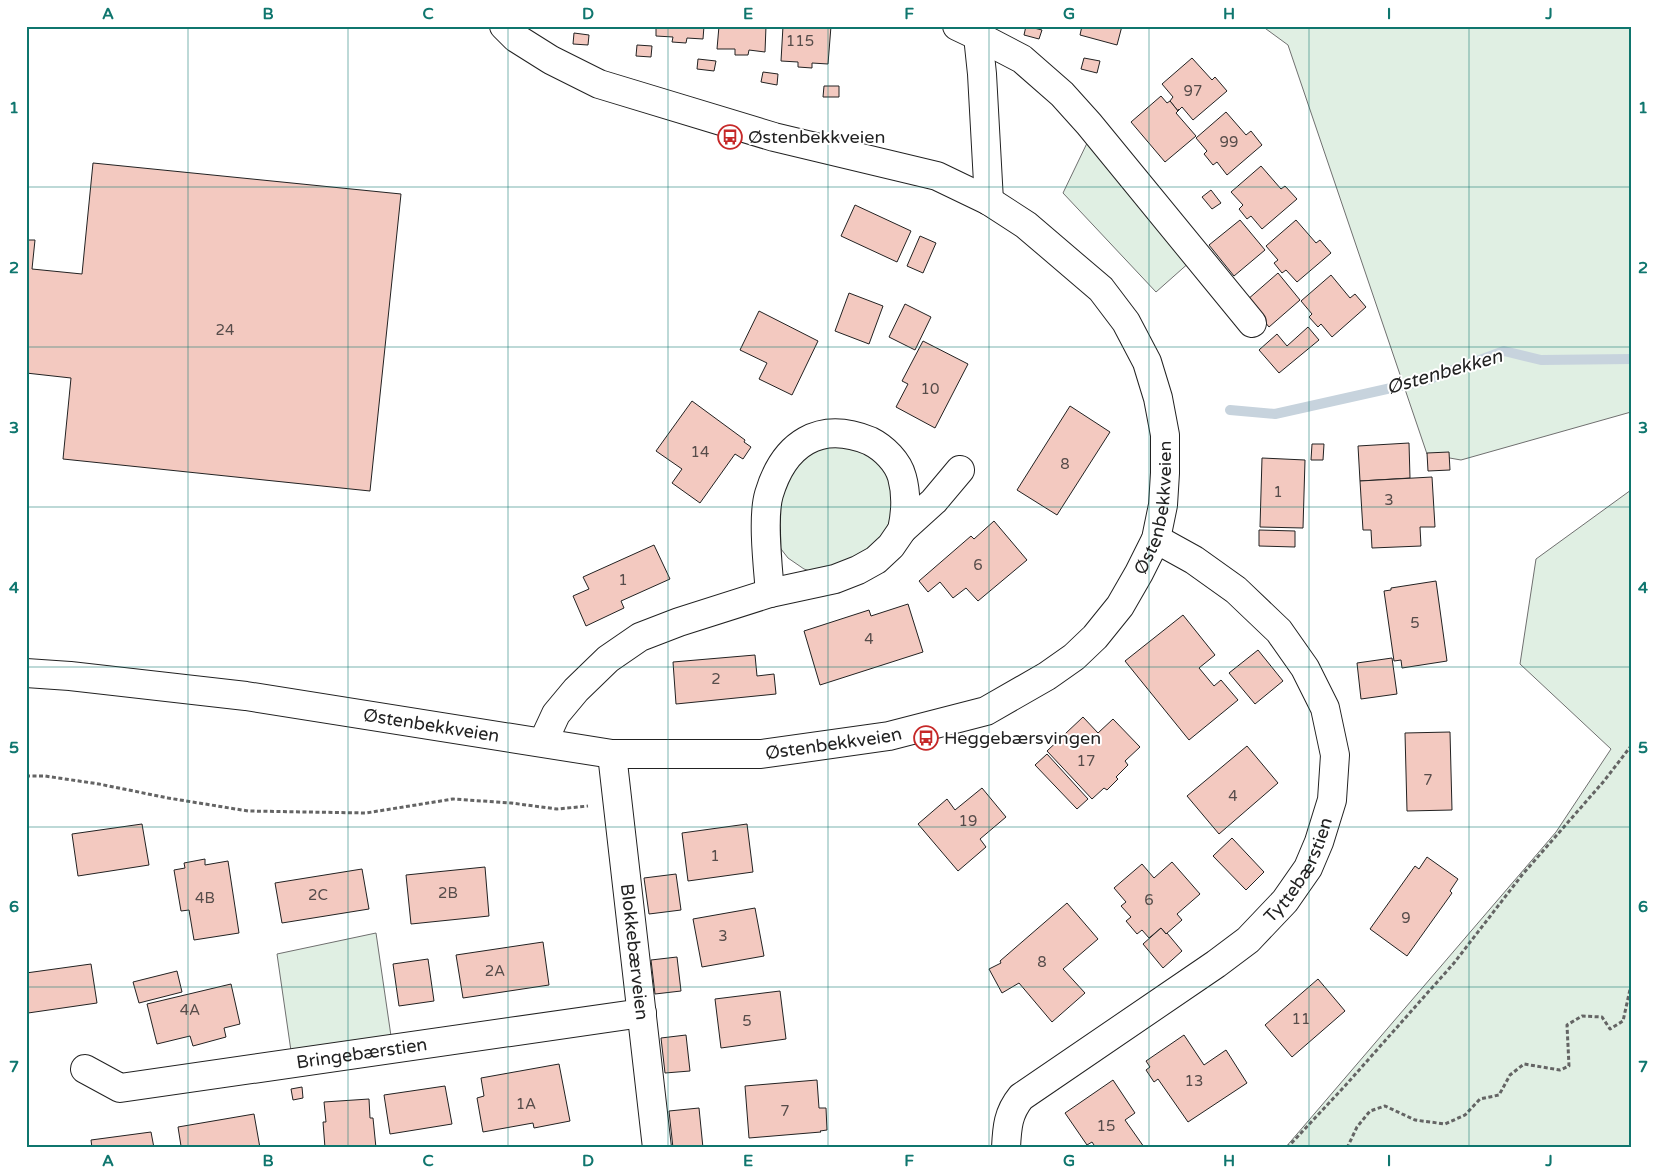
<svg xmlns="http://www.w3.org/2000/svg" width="1657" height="1174" viewBox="0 0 1657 1174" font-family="'Varela Round',sans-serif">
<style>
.green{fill:#e0efe3;stroke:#6f6f6f}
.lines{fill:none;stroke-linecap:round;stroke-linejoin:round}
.stream{stroke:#c7d3dd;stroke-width:10}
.building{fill:#f3c9c0;stroke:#222}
.minor-casing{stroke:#222;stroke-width:30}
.path{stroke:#646464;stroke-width:3;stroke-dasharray:4 2.5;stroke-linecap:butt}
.minor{stroke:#fff;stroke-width:28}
.grid{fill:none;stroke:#0f766e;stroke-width:1;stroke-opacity:0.55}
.labels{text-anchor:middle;stroke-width:4;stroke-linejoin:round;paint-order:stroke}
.number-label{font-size:15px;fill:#564c4a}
.poi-label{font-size:18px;fill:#222;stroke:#fff;text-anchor:start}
.street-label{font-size:18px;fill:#222;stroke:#fff}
.water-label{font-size:19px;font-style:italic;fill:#222;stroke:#fff}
.neatline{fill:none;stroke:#0f766e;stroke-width:2}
.grid-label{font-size:16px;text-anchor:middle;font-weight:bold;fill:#0f766e}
</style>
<rect width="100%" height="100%" fill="#fff"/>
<g class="green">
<path d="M1262,26H1631V412L1461,460L1427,454L1288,45Z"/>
<path d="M1089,139L1191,261L1156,292L1063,193Z"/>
<path d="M817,444L866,447L894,478L893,516L884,535L858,558L813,572L804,569L788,558L781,549L777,539L776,506L786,472Z"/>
<path d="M1631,490V1148H1285L1556,832L1611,749L1520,664L1536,559Z"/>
<path d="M376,933L391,1036L291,1051L277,954Z"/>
</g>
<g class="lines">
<path class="stream" d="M1230,410L1275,414L1427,380L1504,351L1541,360L1631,359"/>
</g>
<g class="building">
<path d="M656,26H704L703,39L687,38L686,43L672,42L673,37L656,36Z"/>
<path d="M719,26H766L765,52L749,50L748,55H735V49H717Z"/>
<path d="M783,26H831L828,64L812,63V68L798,67V62L781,61Z"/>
<path d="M1026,26L1042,30L1039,39L1024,35Z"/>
<path d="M1082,26H1122L1117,45L1080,35Z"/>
<path d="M574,33L589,35L588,45L573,44Z"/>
<path d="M637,45L652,46L651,57L636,56Z"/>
<path d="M1084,58L1100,61L1097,73L1081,69Z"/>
<path d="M1192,58L1212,80L1215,77L1227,91L1193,120L1182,107L1178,111L1170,101L1173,97L1162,84Z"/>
<path d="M698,59L716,61L714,71L697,69Z"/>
<path d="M763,72L778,74L777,85L761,82Z"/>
<path d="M824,86H839V97H823Z"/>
<path d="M1161,96L1167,103L1170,101L1178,111L1179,109V110L1176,113L1196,136L1165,162L1131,122Z"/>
<path d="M1226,112L1246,135L1251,131L1262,145L1227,175L1217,162L1213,165L1204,154L1207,151L1196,138Z"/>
<path d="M93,163L401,194L370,491L63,459L71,378L26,373V240H35L32,269L82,274Z"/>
<path d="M1261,166L1281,189L1285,186L1297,199L1262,229L1251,216L1247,219L1239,209L1243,205L1231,192Z"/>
<path d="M1211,190L1221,203L1212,209L1202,197Z"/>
<path d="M855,205L911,231L897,262L841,236Z"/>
<path d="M1240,220L1265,250L1234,276L1209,245Z"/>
<path d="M1296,220L1316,243L1320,240L1331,253L1297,282L1286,270L1282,273L1274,263L1278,260L1266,246Z"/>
<path d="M920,236L936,243L923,273L907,266Z"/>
<path d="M1278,273L1300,300L1269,327L1247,300Z"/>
<path d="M1331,275L1350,298L1355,294L1366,307L1332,337L1321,324L1318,327L1309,317L1312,314L1301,301Z"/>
<path d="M849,293L883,306L869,344L835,331Z"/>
<path d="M905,304L931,317L915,350L889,337Z"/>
<path d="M759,311L818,341L792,395L759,379L767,363L740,350Z"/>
<path d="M1308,327L1319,340L1279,373L1259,350L1277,334L1287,346Z"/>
<path d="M923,341L968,364L935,428L896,407L908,384L902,381Z"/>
<path d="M692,401L745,440L744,442L751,447L743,459L735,454L700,503L672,483L682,469L656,451Z"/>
<path d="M1070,406L1110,432L1057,515L1017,490Z"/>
<path d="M1409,443L1410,478L1360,481L1358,446Z"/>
<path d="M1312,444H1324L1323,460H1311Z"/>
<path d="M1449,452L1450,470L1428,471L1427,453Z"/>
<path d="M1262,458L1305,460L1303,528L1260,527Z"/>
<path d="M1432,477L1435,527H1420L1421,546L1372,548L1371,530H1363L1360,481Z"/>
<path d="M994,521L1027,560L978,601L966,588L953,598L940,582L928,592L919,581L971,536L974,539Z"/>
<path d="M1259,530L1295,531V547L1259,546Z"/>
<path d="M654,545L670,579L621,601L624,608L586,626L573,596L589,589L583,577Z"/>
<path d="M1436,581L1447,661L1402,668L1401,660L1394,661L1384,591L1391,590V588Z"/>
<path d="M908,604L923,652L820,685L804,631L869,610L871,616Z"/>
<path d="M1183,615L1215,655L1199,668L1214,686L1221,680L1238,700L1189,740L1125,661Z"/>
<path d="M1258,650L1283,681L1255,704L1229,673Z"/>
<path d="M755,655L757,676L774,674L776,694L676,704L673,662Z"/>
<path d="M1392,658L1397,694L1361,699L1357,663Z"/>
<path d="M1083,717L1098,733L1113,719L1140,747L1125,761L1128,765L1116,777L1118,779L1107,790L1104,788L1092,799L1047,751Z"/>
<path d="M1450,732L1452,810L1407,811L1405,733Z"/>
<path d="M1247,746L1278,783L1219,834L1187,796Z"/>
<path d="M1047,754L1088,799L1077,809L1035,765Z"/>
<path d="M982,788L1006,817L980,839L986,847L958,871L918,824L947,799L955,810Z"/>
<path d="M142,824L149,865L78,876L72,834Z"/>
<path d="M747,824L753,872L688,881L682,833Z"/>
<path d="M1232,838L1264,872L1246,890L1213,856Z"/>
<path d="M1427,857L1458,879L1450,891L1452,893L1407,956L1370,929L1415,866L1419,869Z"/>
<path d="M205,859V865L228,861L239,933L194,940L189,910L181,911L174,870L185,868L184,863Z"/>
<path d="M1172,862L1200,894L1177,914L1182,920L1166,934L1161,928L1149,938L1142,930L1137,934L1126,921L1131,917L1121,906L1126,902L1114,888L1142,864L1154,878Z"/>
<path d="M485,867L489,916L411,924L406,875Z"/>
<path d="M362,869L369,909L282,923L275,883Z"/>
<path d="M676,874L681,910L649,914L644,878Z"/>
<path d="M1067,903L1098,939L1063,969L1085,993L1052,1022L1019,983L1002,993L989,969L1001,963L1000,961Z"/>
<path d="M755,908L764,956L702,967L693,919Z"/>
<path d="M1161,928L1166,934L1167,933L1182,951L1163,968L1143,944Z"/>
<path d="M543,942L549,985L463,998L456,955Z"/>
<path d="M677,957L681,991L655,994L651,960Z"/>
<path d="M428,959L434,1001L399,1006L393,964Z"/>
<path d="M91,964L97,1003L28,1013L26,973Z"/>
<path d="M177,971L182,992L139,1003L133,982Z"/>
<path d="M1318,979L1345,1011L1292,1057L1265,1025Z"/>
<path d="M231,984L240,1024L224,1028L226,1037L193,1046L190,1036L157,1044L147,1004Z"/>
<path d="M780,991L786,1039L721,1048L715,999Z"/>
<path d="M686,1035L690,1071L665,1073L661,1038Z"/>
<path d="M1184,1035L1204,1065L1226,1050L1247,1083L1188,1122L1158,1079L1154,1082L1146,1070L1150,1067L1146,1061Z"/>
<path d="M559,1064L570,1121L534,1128L533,1123L483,1132L477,1098L484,1096L481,1078Z"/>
<path d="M817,1080L819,1108H826L827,1130L820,1131L821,1132L749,1138L745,1086Z"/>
<path d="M1113,1080L1135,1113L1125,1120L1144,1147L1142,1148H1096L1092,1142L1087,1145L1065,1113Z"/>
<path d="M445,1086L452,1124L390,1134L384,1095Z"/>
<path d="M302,1087L303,1098L293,1100L291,1089Z"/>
<path d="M369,1099L370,1118H373L376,1148H325L323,1122H326L324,1102Z"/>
<path d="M699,1108L703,1148H673L669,1111Z"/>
<path d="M254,1114L260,1148H174L181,1146L178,1127Z"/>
<path d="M151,1132L154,1148H92L91,1140Z"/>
</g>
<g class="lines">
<g class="minor-casing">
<g id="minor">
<path d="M957,26L978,36L982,74L989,201"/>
<path d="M978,36L1022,59L1062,94L1089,124L1252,323"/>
<path d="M770,593C768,568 762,517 769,494C784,444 819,420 870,441C884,448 898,462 902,477C907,495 906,512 902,530"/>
<path id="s1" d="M26,673L70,676L246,696L612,754H761L889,736L986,711L1047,676L1074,657L1095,637L1120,606L1139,573L1156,539L1163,505L1165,473V435L1158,398L1147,362L1126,322L1101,289L1026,225L989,201L937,176L774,137L599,84L551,60L516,38L504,26"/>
<path d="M543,742L556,714L576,690L608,659L640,637L679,622L770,593L835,579L858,570L876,560L891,546L902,530L934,501L960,470"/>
<path id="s2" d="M612,754L657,1148"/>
<path id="s3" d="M85,1069L120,1088L642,1013"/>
<path id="s4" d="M1006,1148C1007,1127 1008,1113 1021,1097L1216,964L1248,940L1285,901L1308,868L1319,842L1332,800L1335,755L1325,708L1305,668L1279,631L1236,590L1194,560L1156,539"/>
</g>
</g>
<g class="path">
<path d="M26,776H45L99,784L168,798L248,811L366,813L453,799L511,803L557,809L588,806"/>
<path d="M1287,1148L1344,1087L1454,963L1522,875L1604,781L1631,746"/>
<path d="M1347,1148L1357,1127L1370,1111L1385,1106L1415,1120L1445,1124L1465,1115L1480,1099L1499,1095L1510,1075L1524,1064L1560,1070L1569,1066L1567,1025L1582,1016L1602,1017L1610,1029L1623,1021L1631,985"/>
</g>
<use href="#minor" class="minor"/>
</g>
<path class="grid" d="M188,26V1148M348,26V1148M508,26V1148M668,26V1148M828,26V1148M989,26V1148M1149,26V1148M1309,26V1148M1469,26V1148M26,187H1631M26,347H1631M26,507H1631M26,667H1631M26,827H1631M26,987H1631"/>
<defs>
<g id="bus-ring" transform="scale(1.25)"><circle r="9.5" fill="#fff" stroke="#c62828" stroke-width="1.5"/><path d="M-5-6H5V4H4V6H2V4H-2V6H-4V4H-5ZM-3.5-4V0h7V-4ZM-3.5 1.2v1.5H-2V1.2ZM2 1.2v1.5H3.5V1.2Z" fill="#c62828"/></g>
</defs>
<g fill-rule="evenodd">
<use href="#bus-ring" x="730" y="137"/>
<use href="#bus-ring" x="926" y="738"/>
</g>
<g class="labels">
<g class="number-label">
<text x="800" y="46">115</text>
<text x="1193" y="96">97</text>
<text x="1229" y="147">99</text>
<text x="225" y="335">24</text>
<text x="930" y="394">10</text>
<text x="700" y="457">14</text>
<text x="1065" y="469">8</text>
<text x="1278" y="497">1</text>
<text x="1389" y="505">3</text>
<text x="978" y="570">6</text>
<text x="623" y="585">1</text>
<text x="1415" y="628">5</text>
<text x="869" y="644">4</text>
<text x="716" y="684">2</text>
<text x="1086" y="766">17</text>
<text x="1428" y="785">7</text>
<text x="1233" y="801">4</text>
<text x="968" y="826">19</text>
<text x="715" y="861">1</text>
<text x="448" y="898">2B</text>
<text x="318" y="900">2C</text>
<text x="205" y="903">4B</text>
<text x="1149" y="905">6</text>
<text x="1406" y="923">9</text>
<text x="723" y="941">3</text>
<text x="1042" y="967">8</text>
<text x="495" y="976">2A</text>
<text x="190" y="1015">4A</text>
<text x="1301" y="1024">11</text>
<text x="747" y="1026">5</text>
<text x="1194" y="1086">13</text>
<text x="526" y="1109">1A</text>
<text x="785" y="1116">7</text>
<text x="1106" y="1131">15</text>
</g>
<g class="poi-label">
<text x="748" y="143">Østenbekkveien</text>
<text x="944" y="744">Heggebærsvingen</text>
</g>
<g class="street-label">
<text dy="6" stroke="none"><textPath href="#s1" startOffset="1249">Østenbekkveien</textPath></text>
<text dy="6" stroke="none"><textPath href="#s1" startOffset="409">Østenbekkveien</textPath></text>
<text dy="6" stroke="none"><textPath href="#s1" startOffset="814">Østenbekkveien</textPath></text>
<text dy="6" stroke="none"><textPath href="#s4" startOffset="418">Tyttebærstien</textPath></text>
<text dy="6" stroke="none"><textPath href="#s2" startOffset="199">Blokkebærveien</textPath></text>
<text dy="6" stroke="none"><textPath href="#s3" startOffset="284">Bringebærstien</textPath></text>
</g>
<g class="water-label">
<text transform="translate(1444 371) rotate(-16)" y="7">Østenbekken</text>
</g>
</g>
<rect width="1657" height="1174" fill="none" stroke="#ffffff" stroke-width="55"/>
<rect x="28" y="28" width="1602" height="1118" class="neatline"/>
<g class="grid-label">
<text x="108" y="19">A</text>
<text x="268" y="19">B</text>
<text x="428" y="19">C</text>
<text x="588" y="19">D</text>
<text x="748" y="19">E</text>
<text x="909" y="19">F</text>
<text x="1069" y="19">G</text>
<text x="1229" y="19">H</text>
<text x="1389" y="19">I</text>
<text x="1549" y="19">J</text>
<text x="14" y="113">1</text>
<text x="1643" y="113">1</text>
<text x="14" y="273">2</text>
<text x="1643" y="273">2</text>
<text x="14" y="433">3</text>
<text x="1643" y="433">3</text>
<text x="14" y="593">4</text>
<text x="1643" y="593">4</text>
<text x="14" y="753">5</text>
<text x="1643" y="753">5</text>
<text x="14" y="912">6</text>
<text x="1643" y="912">6</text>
<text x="14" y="1072">7</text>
<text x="1643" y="1072">7</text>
<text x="108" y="1166">A</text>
<text x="268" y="1166">B</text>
<text x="428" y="1166">C</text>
<text x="588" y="1166">D</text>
<text x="748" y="1166">E</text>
<text x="909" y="1166">F</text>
<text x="1069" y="1166">G</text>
<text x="1229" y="1166">H</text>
<text x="1389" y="1166">I</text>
<text x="1549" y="1166">J</text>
</g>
</svg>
